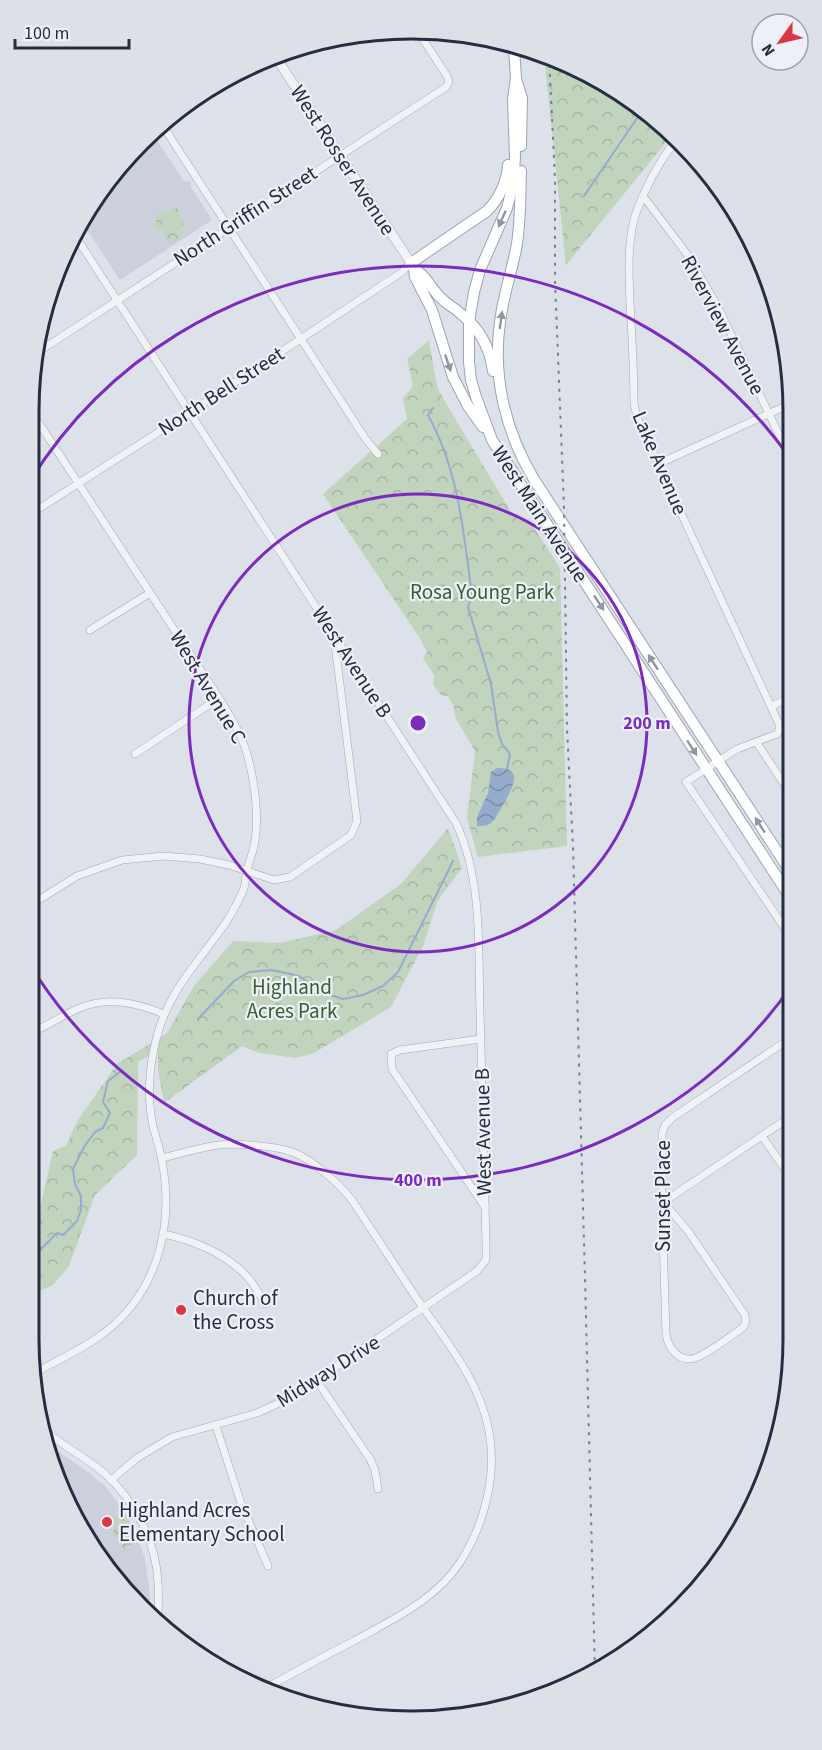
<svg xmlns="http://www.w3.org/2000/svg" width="822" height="1750" viewBox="0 0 822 1750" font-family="'Source Sans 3',sans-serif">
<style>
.built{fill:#cbd0db}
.forest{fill:url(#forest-crowns)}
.water{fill:url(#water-waves)}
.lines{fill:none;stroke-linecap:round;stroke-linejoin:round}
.stream{stroke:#95accc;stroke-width:2}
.minor-casing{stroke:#a2a8b3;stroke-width:8}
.tertiary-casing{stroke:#a2a8b3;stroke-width:10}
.primary-casing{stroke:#9ca4b5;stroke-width:12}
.minor{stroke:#f0f2f6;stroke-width:7}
.tertiary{stroke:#f0f2f6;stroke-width:9}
.primary{stroke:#fff;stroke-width:10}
.rail{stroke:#757f93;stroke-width:2;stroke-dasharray:3 6;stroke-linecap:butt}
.oneway{fill:#9296a0}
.ring{fill:none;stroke:#7b2cbf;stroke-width:3}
.poi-dot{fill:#da3646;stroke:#edf0f6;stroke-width:2}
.labels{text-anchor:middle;stroke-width:4.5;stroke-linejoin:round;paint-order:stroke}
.street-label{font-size:21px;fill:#252e40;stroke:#edf0f6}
.park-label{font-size:21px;fill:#375d31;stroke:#edf0f6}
.poi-label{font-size:21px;fill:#252e40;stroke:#edf0f6;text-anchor:start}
.rim{fill:none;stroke:#252e40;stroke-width:3}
.centre{fill:#7b2cbf;stroke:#edf0f6;stroke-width:3}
.ring-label{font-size:18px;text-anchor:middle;font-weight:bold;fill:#7b2cbf;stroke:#edf0f6;stroke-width:4.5;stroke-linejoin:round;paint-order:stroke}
</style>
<defs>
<pattern id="forest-crowns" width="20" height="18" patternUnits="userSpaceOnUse" patternTransform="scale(1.5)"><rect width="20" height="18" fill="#c2d3be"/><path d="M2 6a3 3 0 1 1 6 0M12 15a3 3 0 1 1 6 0" fill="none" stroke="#a7b5a4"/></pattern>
<pattern id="water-waves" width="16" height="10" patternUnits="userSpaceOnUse" patternTransform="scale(1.5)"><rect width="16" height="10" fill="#95accc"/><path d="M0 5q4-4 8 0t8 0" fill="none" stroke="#798ca7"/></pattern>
</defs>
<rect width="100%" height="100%" fill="#dde1e9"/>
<g class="built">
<path d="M152,133L184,181L191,182V187L212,220L120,280L84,225L140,141Z"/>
<path d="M46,1443L88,1472L105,1486L127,1515L134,1529L145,1559L149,1587L150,1600L136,1601L123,1591L49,1462Z"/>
</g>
<g class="forest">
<path d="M544,55L557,57L644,107L672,135L566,265Z"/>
<path d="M178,208L185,228L179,239L170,244L161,230H157L155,226L158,214L164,211L168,214L171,209Z"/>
<path d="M429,340L437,387L447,405L514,517L533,526L560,568L567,846L478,857L467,819L475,751L455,717L454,707L448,696H442L433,685L434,675L423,658L427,652L421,640L323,494L407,419L403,398L413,386L407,359Z"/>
<path d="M448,828L462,868L438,900L423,946L391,1007L314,1053L296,1058L260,1053L242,1046L164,1103L158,1070V1051L138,1062L137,1155L95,1195L69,1266L53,1285L29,1296V1221L41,1204L53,1151L66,1146L78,1120L117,1064L167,1033L194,986L233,941L280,943L336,930L401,884Z"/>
<path d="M123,1512L137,1539L124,1551L119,1537L115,1538L112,1533L115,1529L110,1520Z"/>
</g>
<path class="water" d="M497,768C522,767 514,784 507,798C502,806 498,816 491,823C487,826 482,826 477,826V817L488,793L491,772Z"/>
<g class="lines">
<g class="stream">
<path d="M584,196L644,108"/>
<path d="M433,408L428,415C459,471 464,535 472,597L468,607L491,684L498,732L502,744L510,754L507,769"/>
<path d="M198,1019L234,981L249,972L272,970L299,976L321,992L343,999L363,995L383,986L398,972L453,861"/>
<path d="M29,1261L57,1233L63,1235L77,1221L81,1210V1196L75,1184L73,1169L84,1147L95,1132L103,1128L110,1113L103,1102L108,1081L120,1072"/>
</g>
<g class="minor-casing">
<g id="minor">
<path d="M163,126L365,438L378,454"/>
<path d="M676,140C659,162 644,190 635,216C627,244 629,275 630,303C632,337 634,370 634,404L637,417L662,472L779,724V730L777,734L737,749L686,782L792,939"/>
<path d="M643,196L687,254L718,307L791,460"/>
<path d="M76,237L456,823C483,881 478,948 480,1011C482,1088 484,1166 486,1243V1260L477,1271L290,1398L257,1413L172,1437L137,1458L111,1480"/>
<path d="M41,350L446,87L449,82L447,76L417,30"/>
<path d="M29,408L219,698C226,709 233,721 239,733C252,759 260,811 255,840C254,849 251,857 248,866C246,873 246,881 244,888C240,899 233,911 227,921C199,962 168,990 156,1040C149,1067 147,1099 153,1126C156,1138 160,1149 162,1161C175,1228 156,1298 97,1338C78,1351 55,1362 34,1373"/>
<path d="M658,464L790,404"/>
<path d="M29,515L190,412L402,272L411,263"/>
<path d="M90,630L150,593"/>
<path d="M772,706L791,697"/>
<path d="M757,743L782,781L785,785L792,786"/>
<path d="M135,754L219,698"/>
<path d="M29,906L77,876L122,860L164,856L200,859L229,865L274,880L290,877L351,835L357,821L334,636"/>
<path d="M29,1033C47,1027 62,1015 80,1008C108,996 137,1003 164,1014"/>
<path d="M792,1037L672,1118L665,1125L662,1134V1203L666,1334C668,1348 679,1363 695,1358C708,1354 729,1337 741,1329C746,1325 746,1322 745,1315L688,1231L670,1210L662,1203L793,1115"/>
<path d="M481,1039L400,1050L391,1054L392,1069L485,1207"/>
<path d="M762,1136L793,1181"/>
<path d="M162,1158C180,1154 200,1147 219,1145C237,1143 279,1146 295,1153C312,1160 340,1184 351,1199C358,1208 364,1219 371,1229C384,1249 397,1269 411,1290C440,1334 479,1377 489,1431C497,1475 485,1523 461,1561C436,1600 393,1619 354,1641C324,1656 295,1672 266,1688"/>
<path d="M164,1234C195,1241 229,1255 250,1280C256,1287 260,1296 265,1304"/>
<path d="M317,1381L370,1459L375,1470L378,1489"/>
<path d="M216,1426L241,1503L268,1566"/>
<path d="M44,1430C63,1446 85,1457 104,1473C135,1500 156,1542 158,1582C159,1595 158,1607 158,1619"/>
</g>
</g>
<g class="tertiary-casing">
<path id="tertiary" d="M275,56L411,263"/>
</g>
<g class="primary-casing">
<g id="primary">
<path d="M514,49L516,78L513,99L515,157L513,185L507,208L480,270L474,292L469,322V362L471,380L476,397L492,440L792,900"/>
<path d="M516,79L522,98L521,146"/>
<path d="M521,171C520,197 521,224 516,249C511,274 503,297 500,322C492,378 506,433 535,481L792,874"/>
<path d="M414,269L415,277L432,310L453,377L468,406L483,427"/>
<path d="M493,371C490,348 479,328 461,314C455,308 448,305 442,299C435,293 430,284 424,277C420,272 414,269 411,263L487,211C499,199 507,182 508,165"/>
</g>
</g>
<use href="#minor" class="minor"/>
<use href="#tertiary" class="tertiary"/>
<use href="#primary" class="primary"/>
<path class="rail" d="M549,56L555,179V280L564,508L567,729L573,847L585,1278L595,1673"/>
</g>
<defs><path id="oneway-solid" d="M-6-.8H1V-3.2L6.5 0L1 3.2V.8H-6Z" transform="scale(1.5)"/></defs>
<g class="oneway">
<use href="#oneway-solid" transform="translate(502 219) rotate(114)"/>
<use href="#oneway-solid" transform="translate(501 320) rotate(-82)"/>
<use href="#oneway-solid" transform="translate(448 363) rotate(71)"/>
<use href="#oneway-solid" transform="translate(599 603) rotate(57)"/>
<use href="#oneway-solid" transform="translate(653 662) rotate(-123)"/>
<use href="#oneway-solid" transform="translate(692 748) rotate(57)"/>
<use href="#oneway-solid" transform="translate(760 825) rotate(-123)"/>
</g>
<g class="ring">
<circle cx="418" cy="723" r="229"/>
<path d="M790 988A457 457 0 0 1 30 965M30 481A457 457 0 0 1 790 458"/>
</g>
<g class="poi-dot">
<circle cx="181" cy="1310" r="6"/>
<circle cx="107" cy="1522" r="6"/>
</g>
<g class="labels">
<g class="street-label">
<text transform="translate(343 160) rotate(57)" y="7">West Rosser Avenue</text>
<text transform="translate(245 216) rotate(-33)" y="7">North Griffin Street</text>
<text transform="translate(723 325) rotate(62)" y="7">Riverview Avenue</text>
<text transform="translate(221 391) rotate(-33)" y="7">North Bell Street</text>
<text transform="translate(660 463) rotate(67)" y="7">Lake Avenue</text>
<text transform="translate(540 514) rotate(57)" y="7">West Main Avenue</text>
<text transform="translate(352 662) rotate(57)" y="7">West Avenue B</text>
<text transform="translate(208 687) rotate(59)" y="7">West Avenue C</text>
<text transform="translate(483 1132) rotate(-91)" y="7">West Avenue B</text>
<text transform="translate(663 1196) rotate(-90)" y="7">Sunset Place</text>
<text transform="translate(328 1371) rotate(-32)" y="7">Midway Drive</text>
</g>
<g class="park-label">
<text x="482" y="599">Rosa Young Park</text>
<text x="292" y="994">Highland<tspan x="292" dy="24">Acres Park</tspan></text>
</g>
<g class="poi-label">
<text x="193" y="1305">Church of<tspan x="193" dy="24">the Cross</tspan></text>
<text x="119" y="1517">Highland Acres<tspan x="119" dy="24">Elementary School</tspan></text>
</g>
</g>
<path d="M0 0H822V1750H0ZM411 39H411A372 372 0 0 1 783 411V1339A372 372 0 0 1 411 1711H411A372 372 0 0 1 39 1339V411A372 372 0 0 1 411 39Z" fill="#dde0e7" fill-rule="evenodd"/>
<path class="rim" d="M411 39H411A372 372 0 0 1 783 411V1339A372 372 0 0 1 411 1711H411A372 372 0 0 1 39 1339V411A372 372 0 0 1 411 39Z"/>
<circle cx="418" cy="723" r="9" class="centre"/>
<g class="ring-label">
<text x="647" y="729">200 m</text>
<text x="418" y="1186">400 m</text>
</g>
<g transform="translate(780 42) rotate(236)"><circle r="28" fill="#edf0f6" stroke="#9da2ad" stroke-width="1.5"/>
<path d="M0-4.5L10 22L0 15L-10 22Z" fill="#da3646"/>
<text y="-9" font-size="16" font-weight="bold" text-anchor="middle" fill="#252e40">N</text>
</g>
<path d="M15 39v9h114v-9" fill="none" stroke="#252e40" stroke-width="3"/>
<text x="24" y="39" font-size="18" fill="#252e40" stroke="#edf0f6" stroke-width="4.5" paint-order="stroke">100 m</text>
</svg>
